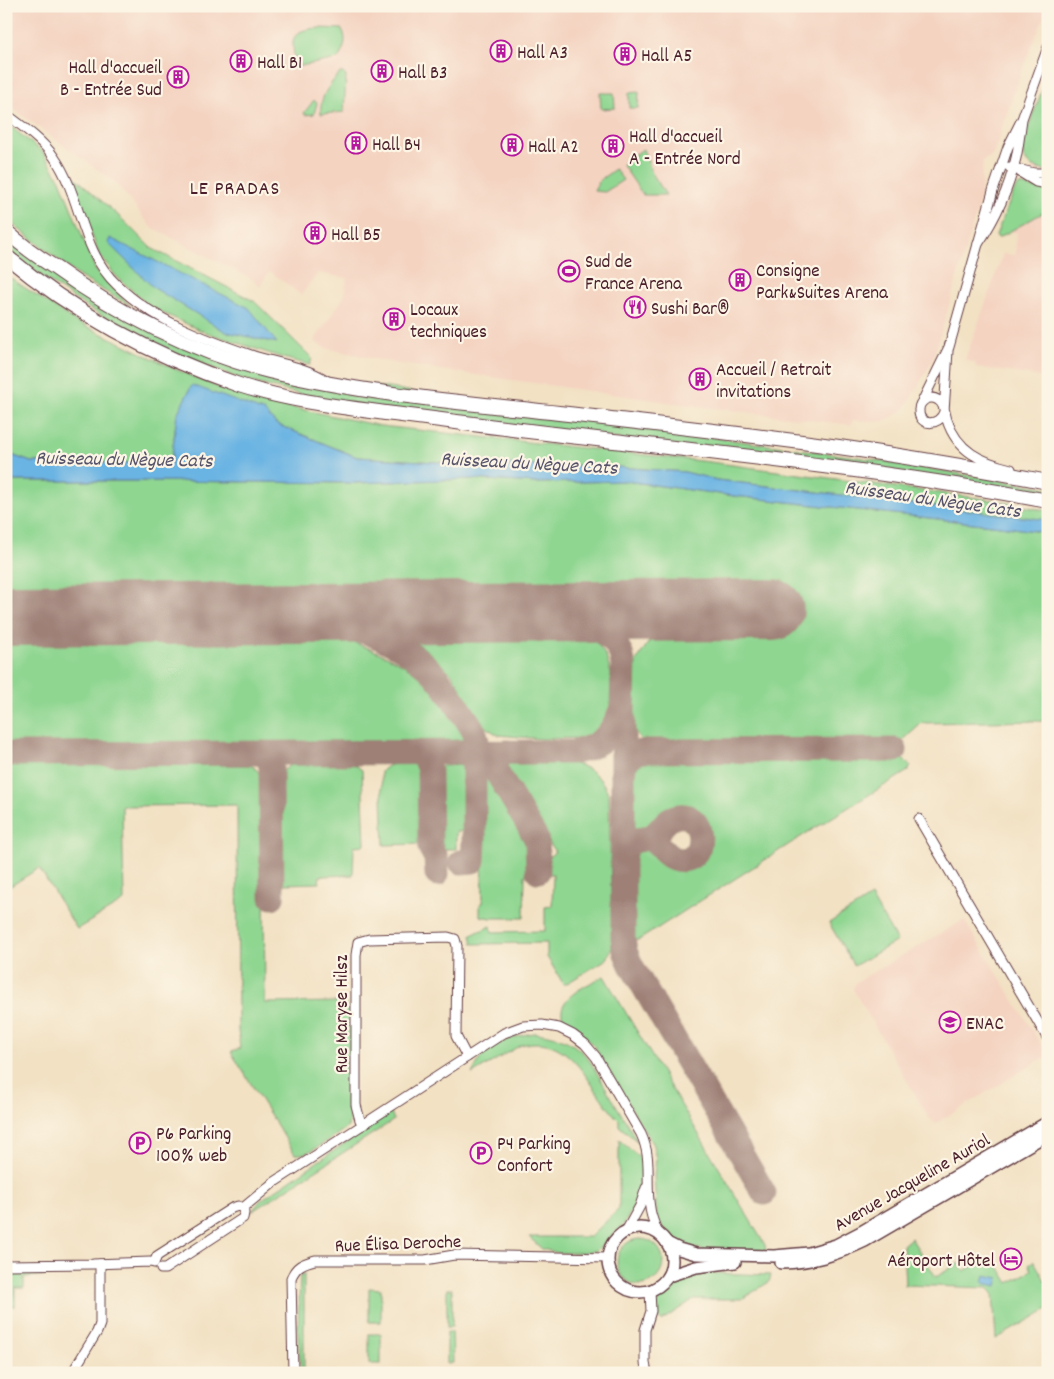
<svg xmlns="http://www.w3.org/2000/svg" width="1054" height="1379" viewBox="0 0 1054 1379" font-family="Dekko,sans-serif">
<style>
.built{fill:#f4d3c1}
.green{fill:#8fd691;stroke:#6c7a5e}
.water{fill:#6bb4e3;stroke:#5a6a87}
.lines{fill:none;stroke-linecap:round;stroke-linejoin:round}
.taxiway{stroke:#9e8077;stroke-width:25}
.runway{stroke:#9e8077;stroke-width:62}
.minor-casing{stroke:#633c42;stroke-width:11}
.major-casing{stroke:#633c42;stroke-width:14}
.highway-casing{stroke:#633c42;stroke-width:16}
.minor{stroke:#fff;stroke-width:9}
.major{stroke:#fff;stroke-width:11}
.highway{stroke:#fff;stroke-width:14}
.labels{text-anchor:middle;stroke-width:4.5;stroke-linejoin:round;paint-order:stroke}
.poi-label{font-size:19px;fill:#4a1f2b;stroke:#fcf5e5;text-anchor:start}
.street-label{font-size:19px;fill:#4a1f2b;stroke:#fcf5e5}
.neighbourhood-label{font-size:20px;letter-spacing:1px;fill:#4a1f2b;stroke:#fcf5e5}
.water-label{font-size:20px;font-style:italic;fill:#56536b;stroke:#fcf5e5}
</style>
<rect width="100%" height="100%" fill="#fcf5e5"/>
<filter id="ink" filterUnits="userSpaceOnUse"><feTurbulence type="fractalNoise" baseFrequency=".02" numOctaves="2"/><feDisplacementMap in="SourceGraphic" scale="10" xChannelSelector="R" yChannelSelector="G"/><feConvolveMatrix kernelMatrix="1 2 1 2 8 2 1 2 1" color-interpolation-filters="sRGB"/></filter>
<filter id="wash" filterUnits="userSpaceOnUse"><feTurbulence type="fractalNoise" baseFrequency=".0096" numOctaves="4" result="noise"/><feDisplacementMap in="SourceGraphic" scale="20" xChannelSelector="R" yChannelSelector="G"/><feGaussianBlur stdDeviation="1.12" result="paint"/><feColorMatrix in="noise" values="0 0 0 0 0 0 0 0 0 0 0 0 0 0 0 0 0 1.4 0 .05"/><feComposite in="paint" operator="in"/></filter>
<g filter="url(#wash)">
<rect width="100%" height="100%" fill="#f2e1c3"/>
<g class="built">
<path d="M6,6H1048V7L1020,75L993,155L983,161L980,200L933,360L905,408L901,412L884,421L875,422L853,420L851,425L674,403L399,364L325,348L314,341L344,297L347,278L318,273L301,295L271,272L268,273L260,287L252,279L151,227L116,183L6,104Z"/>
<path d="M1048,119V378L975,367L976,363L965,360L1003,254L1015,255L1017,233L1011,232Z"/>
<path d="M964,920L1048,1055L936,1123L929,1118L853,989L856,982Z"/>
</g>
<g class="green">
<path d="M342,29C348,40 344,49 338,59L295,67C295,59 293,51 293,43C295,23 328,29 342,29Z"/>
<path d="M340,73H343L346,76L344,112L321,114C319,98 329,85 340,73Z"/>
<path d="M1048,81V171C1028,168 1021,162 1023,142L1045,82Z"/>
<path d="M639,92L638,108H629V93Z"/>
<path d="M600,93H614L615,108L601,109Z"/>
<path d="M314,100L317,103L314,114L305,115L304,113Z"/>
<path d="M6,123L43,152L60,180L96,271L131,306L80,277L6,219Z"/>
<path d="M643,149L652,173L666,195H643L622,164Z"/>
<path d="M615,169L623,180L605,192L594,191L600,180Z"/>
<path d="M68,171L121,218L151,248L254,301L312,358L310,365L283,358L202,331L150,307L115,275L99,254Z"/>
<path d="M1019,185L1034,188L1048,186V210L998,238L996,235L1015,189Z"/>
<path d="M6,239L224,363L724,439L857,457L1048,488V495L328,401L243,380L158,347L85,306L28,267L6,249Z"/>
<path d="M6,275L75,321L175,369L220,388L290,407L381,426L710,462L992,500L1048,511V520L717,480L685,472L604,466L494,464L471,461L452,463L357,457L276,424L265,412L177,414L171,463L31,462L6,453Z"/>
<path d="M471,479L536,483L625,481L734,496L1000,526L1048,533V721L922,723L900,743L648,744C640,740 637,736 634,728L636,662L648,643L656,637L666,632H773V589L6,593V481H150L356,483Z"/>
<path d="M584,633L597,643L606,656L611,674L610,707L603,724L587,736L580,738L542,739L498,735L484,726L452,674L423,647L398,634Z"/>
<path d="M329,634C357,643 386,654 410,669C433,684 448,713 463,735L464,740L6,744V636Z"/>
<path d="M651,758H901L911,766L908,771L810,831L639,940H634L633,849H653C661,859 673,869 686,865C743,847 678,776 652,828H634L633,773L639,765Z"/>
<path d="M412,763L419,771L422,844L384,845L381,772C387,762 401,764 412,763Z"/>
<path d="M503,763H572C590,767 602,777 609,795L612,948L607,959L564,985L547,957V943L473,944L471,935L491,926L492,932L545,931V907L552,906L553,874H542L541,859L550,856L555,852Z"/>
<path d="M354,764L362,770L365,845L354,846L353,875L320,876L319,883L282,884L280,778L282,772L290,765Z"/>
<path d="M6,765H250L255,768L263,778L265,1003L344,1002L353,1012L350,1114L348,1127C335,1135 309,1157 295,1154L231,1052L240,1048L238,1030L237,805L122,806L124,901L77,929L39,868L6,889Z"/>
<path d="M465,765L467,831L456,832V849H439V769L442,766Z"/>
<path d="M481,773L485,775L532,855V874L525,875L524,918H491L480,916V904L483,903Z"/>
<path d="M871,897L897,941L854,966L829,923Z"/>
<path d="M604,976L765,1245L766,1252L707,1251L682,1245L672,1238L657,1220L654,1176L656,1159L653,1145L595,1047C591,1043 587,1039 583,1036C579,1033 574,1031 570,1027C544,1003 587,985 604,976Z"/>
<path d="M535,1033C559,1036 571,1040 588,1058L638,1142L619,1126V1120C589,1091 574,1031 521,1045L472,1074C475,1068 478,1061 482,1056C492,1044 520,1034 535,1033Z"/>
<path d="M391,1112L394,1120L251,1212L261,1200Z"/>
<path d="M619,1140L642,1159L644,1173L633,1208L624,1224L596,1251L578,1253H558L542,1249L529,1237H590L619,1209Z"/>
<path d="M911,1238L936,1277L959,1263L964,1271L983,1260L985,1262L993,1257L1009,1283L1032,1270L1029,1264L1034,1261L1046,1282H1048V1309L996,1339L993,1293L988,1288L905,1285L903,1245Z"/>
<circle cx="640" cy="1262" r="23"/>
<path d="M6,1270H38L44,1276L24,1277V1288H15V1306H6Z"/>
<path d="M710,1273L771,1275L769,1282L742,1299H694L661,1321L654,1308C668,1285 684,1276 710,1273Z"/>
<path d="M304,1274V1373H301L298,1333L300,1277Z"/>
<path d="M369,1288L381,1289V1322H369Z"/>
<rect x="447" y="1289" width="5" height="38"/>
<path d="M447,1332H452L453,1363H447Z"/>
<rect x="369" y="1334" width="12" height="30"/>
</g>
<g class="water">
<path d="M110,238L249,308L277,343L226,332L154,288L108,243Z"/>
<path d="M192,385L265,412L276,424L357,457L452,463L471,461L494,464L604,466L685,472L717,480L1048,520V533L1000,526L734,496L625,481L536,483L471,479L356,483L150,481H6V453L31,462L171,463L177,414Z"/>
<path d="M985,1275L999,1278L997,1286L983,1283Z"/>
</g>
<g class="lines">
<g class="taxiway">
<path d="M533,612C558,615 607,625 619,650C625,660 623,674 623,685V938L625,951L631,965L764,1193"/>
<path d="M287,613C334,619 397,636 431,671C443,683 452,697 461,711C467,721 478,733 477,745L474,749L467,752"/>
<path d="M415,752L424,757L429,770L430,847L436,858L437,874"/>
<path d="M507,752C498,755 494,761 496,771L536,838L537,843L538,871"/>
<path d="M260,753C267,756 270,759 271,767L272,897"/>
<path d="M6,754L575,752C603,746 612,733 622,708"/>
<path d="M623,773C624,759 631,753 645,751L895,750"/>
<path d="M623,857C628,835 639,843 652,836C660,832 663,822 672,818C708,803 710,871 673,858C663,854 658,843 650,837"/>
<path d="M461,862L473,861L474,840V765L470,757L462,752"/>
</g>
<path class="runway" d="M6,615L773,610"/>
</g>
</g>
<g filter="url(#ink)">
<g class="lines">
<g class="minor-casing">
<g id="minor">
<path d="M6,114C22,126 43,141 54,157C82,197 80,250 117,285C153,320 204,339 251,355C275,363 304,366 326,380"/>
<path d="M1022,119C1020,132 1019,145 1016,158C1009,188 995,219 978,244L993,191L1008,147L1022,119L1048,47"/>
<path d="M1009,167L1034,173H1048"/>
<path d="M1020,172L1036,182L1048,184"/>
<path d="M948,351L944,412C939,427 918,426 919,410C919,400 930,395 938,400C945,404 945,414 947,420C957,451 981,462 1011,469"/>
<path d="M922,402L949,347L978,244"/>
<path d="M919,819L1048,1039"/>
<path d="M363,1125L360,1120L356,1105V955L358,942L369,939L448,937L455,939L457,946L456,1036L467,1057"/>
<path d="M243,1208L273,1183L504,1033L523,1026L542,1025L559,1028L573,1035L585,1044L596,1057L641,1134C653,1160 645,1181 650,1208C651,1217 655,1225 658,1234"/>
<path d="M625,1233L640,1206L646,1188"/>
<path d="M6,1265L93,1264L150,1262L154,1263L157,1256L232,1208L238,1206L243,1208"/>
<path d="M161,1269H165L243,1218L244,1213L243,1208"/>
<path d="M72,1373L97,1332L100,1324V1264"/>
<path d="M293,1373L291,1278C296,1266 303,1263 315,1260H425L454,1255L608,1258"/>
<path d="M647,1373L645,1363V1330L651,1311L650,1291"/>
</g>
</g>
<g class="major-casing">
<g id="major">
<circle cx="640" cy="1260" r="32"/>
<path d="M667,1243L679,1249L696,1254L774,1256L809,1253L836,1245L861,1232L1048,1122"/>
<path d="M781,1263C813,1262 836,1255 865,1241L1048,1134"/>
<path d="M668,1276L696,1267L735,1262"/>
</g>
</g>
<g class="highway-casing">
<g id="highway">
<path d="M6,231C21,245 37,256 54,267C119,314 192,351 269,371C376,397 486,404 594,417C655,424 717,431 778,439C868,450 959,465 1048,482"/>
<path d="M6,256C74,313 154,356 239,385C289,401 342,407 394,414C464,423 534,432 605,440C753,457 901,473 1048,501"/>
</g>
</g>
<use href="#minor" class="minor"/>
<use href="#major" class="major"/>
<use href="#highway" class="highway"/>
</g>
</g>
<defs>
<g id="building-ring" transform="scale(1.125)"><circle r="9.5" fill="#fcf5e5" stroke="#b5179e" stroke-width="1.5"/><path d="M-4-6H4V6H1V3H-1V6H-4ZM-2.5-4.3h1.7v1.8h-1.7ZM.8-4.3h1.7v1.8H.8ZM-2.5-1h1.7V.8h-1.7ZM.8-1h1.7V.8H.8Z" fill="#b5179e"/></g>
<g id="stadium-ring" transform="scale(1.125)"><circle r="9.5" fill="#fcf5e5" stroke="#b5179e" stroke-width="1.5"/><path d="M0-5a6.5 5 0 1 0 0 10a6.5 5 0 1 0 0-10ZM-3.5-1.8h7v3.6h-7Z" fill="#b5179e"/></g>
<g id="restaurant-ring" transform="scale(1.125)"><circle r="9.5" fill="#fcf5e5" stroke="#b5179e" stroke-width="1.5"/><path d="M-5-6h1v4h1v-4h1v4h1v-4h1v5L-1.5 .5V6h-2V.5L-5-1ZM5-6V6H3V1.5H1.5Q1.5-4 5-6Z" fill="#b5179e"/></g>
<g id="university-ring" transform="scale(1.125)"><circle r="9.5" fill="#fcf5e5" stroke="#b5179e" stroke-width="1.5"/><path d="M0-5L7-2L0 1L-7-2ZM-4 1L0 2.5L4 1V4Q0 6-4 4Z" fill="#b5179e"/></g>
<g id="parking-ring" transform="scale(1.125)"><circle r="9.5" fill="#fcf5e5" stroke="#b5179e" stroke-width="1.5"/><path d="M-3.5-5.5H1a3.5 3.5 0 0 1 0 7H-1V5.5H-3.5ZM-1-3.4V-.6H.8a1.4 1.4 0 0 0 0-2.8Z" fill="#b5179e"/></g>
<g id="hotel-ring" transform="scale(1.125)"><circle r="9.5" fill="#fcf5e5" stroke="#b5179e" stroke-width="1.5"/><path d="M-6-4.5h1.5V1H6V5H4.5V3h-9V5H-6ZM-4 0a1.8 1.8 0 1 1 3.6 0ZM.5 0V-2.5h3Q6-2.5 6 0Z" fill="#b5179e"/></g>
</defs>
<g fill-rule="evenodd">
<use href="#building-ring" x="501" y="51"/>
<use href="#building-ring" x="625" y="54"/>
<use href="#building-ring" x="241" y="61"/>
<use href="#building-ring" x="382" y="71"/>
<use href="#building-ring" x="178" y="77"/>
<use href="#building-ring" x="356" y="143"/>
<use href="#building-ring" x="512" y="145"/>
<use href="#building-ring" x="613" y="146"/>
<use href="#building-ring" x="315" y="233"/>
<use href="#stadium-ring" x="569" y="271"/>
<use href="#building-ring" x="740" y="280"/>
<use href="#restaurant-ring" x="635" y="307"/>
<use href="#building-ring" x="394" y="319"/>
<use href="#building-ring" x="700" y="379"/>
<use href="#university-ring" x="950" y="1022"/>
<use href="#parking-ring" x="140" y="1143"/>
<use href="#parking-ring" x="481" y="1153"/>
<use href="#hotel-ring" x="1011" y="1259"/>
</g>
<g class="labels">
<g class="poi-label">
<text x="517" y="58">Hall A3</text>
<text x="641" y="61">Hall A5</text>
<text x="257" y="68">Hall B1</text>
<text x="162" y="73" text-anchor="end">Hall d'accueil<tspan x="162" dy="22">B - Entrée Sud</tspan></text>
<text x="398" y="78">Hall B3</text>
<text x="629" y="142">Hall d'accueil<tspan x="629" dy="22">A - Entrée Nord</tspan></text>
<text x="372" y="150">Hall B4</text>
<text x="528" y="152">Hall A2</text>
<text x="331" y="240">Hall B5</text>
<text x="585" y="267">Sud de<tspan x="585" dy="22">France Arena</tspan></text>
<text x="756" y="276">Consigne<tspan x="756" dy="22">Park&amp;Suites Arena</tspan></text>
<text x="651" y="314">Sushi Bar®</text>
<text x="410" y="315">Locaux<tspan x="410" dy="22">techniques</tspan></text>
<text x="716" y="375">Accueil / Retrait<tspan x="716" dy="22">invitations</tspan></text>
<text x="966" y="1029">ENAC</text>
<text x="156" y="1139">P6 Parking<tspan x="156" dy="22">100% web</tspan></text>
<text x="497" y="1149">P4 Parking<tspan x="497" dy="22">Confort</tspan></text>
<text x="995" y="1266" text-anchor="end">Aéroport Hôtel</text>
</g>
<g class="street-label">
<text transform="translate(340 1014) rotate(-90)" y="7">Rue Maryse Hilsz</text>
<text transform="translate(911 1181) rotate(-30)" y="7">Avenue Jacqueline Auriol</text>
<text transform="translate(398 1242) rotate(-2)" y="7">Rue Élisa Deroche</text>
</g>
<g class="neighbourhood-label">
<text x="235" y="194">LE PRADAS</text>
</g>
<g class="water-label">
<text transform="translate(124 458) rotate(1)" y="7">Ruisseau du Nègue Cats</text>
<text transform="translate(529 462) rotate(3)" y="7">Ruisseau du Nègue Cats</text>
<text transform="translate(933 498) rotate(8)" y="7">Ruisseau du Nègue Cats</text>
</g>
</g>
<rect width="1054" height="1379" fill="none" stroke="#fcf5e5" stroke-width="25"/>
</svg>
